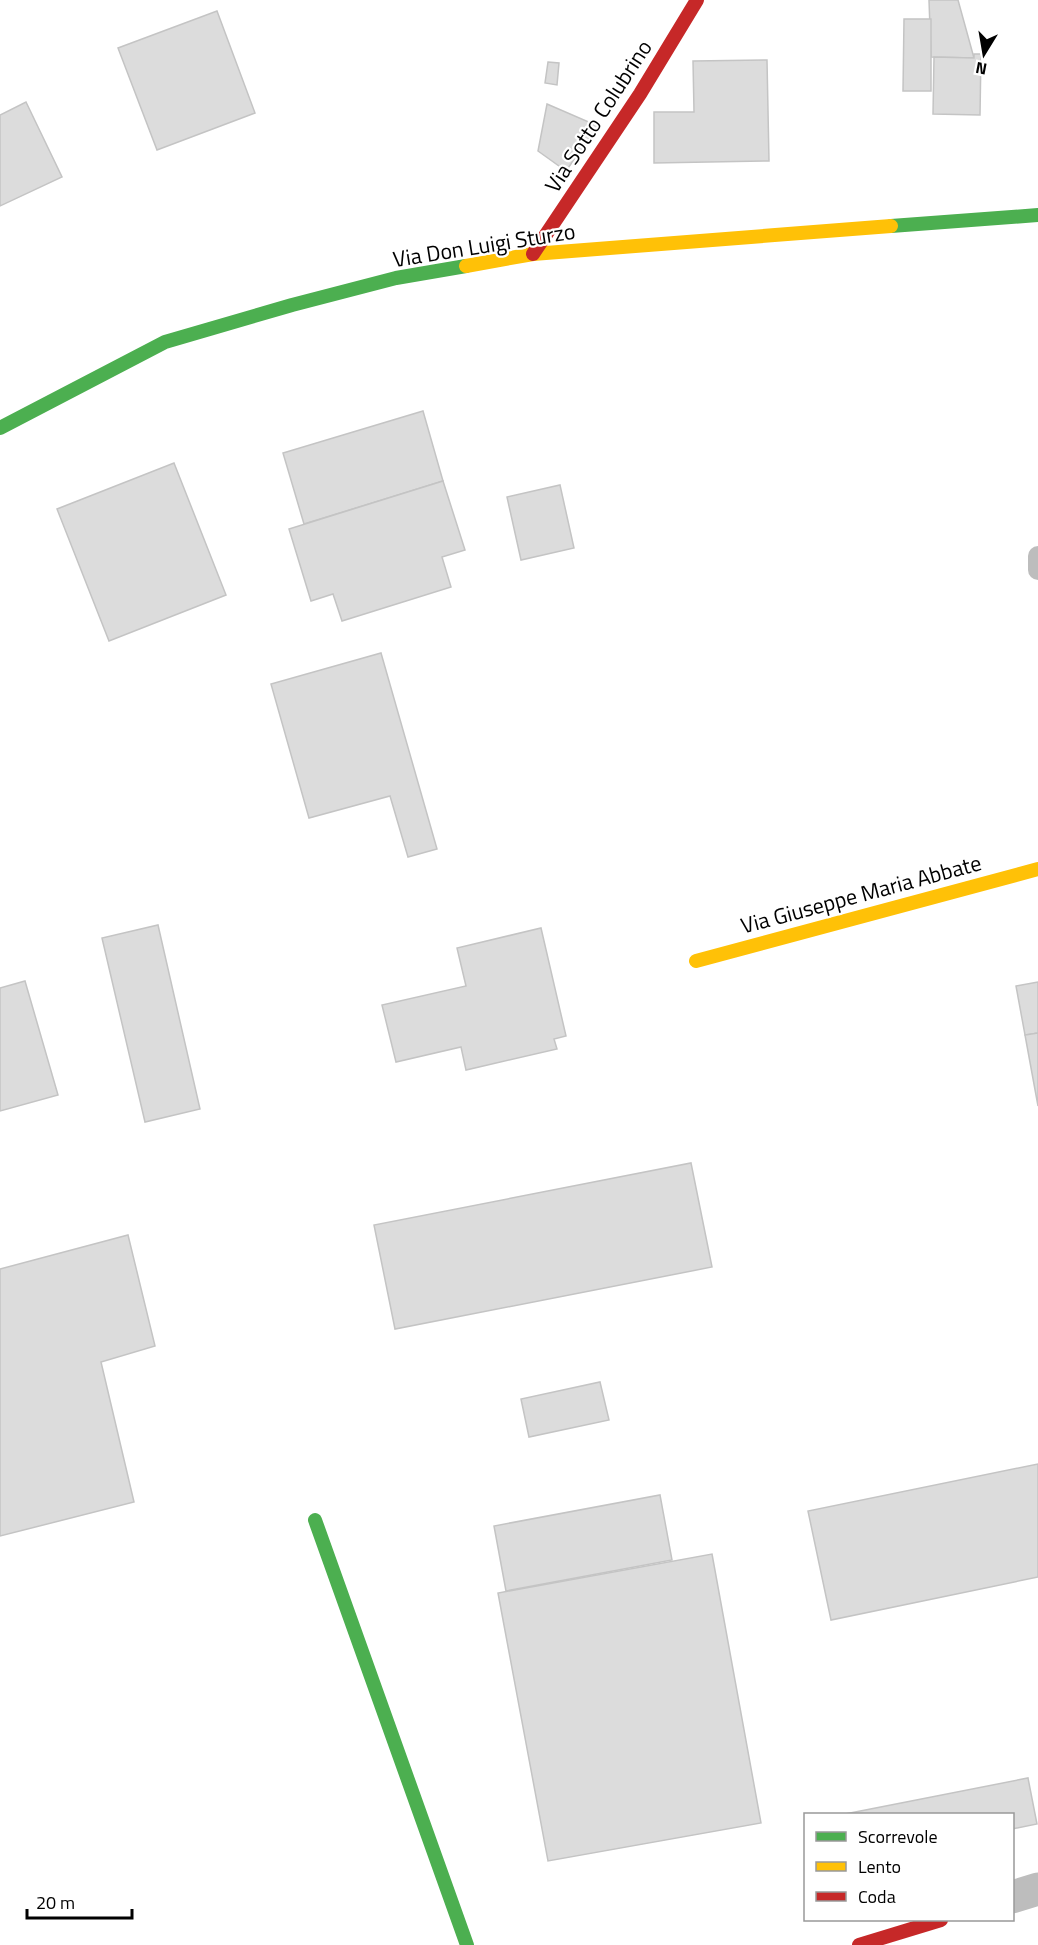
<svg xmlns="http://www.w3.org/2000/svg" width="1038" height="1945" viewBox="0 0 1038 1945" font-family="'Titillium Web',sans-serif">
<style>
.building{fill:#dcdcdc;stroke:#c4c4c4;stroke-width:1.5}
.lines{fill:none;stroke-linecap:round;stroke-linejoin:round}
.lane{stroke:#bdbdbd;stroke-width:20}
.street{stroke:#bdbdbd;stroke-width:33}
.fast{stroke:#4caf50;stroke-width:14}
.slow{stroke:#ffc107;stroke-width:14}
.jam{stroke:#c62828;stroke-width:14}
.labels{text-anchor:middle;stroke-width:4.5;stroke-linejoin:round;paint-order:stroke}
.street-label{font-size:22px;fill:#000;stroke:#fff}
</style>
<rect width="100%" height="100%" fill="#fff"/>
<g class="building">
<path d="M929,0H958L974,58L931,57Z"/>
<path d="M217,11L255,113L157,150L118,48Z"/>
<path d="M904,19H931V91H903Z"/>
<path d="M974,54H981L980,115L933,114L934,57L974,58Z"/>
<path d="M767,60L769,161L654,163V112H694L693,61Z"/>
<path d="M548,62L559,63L557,85L545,83Z"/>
<path d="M26,102L62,177L0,206V115Z"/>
<path d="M547,104L598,126L566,171L538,151Z"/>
<path d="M423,411L443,481L304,524L283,453Z"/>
<path d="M174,463L226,595L109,641L57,509Z"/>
<path d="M443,481L465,550L442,557L451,587L342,621L333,594L311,601L289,529Z"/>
<path d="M560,485L574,548L521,560L507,497Z"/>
<path d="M381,653L437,849L408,857L390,796L309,818L271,684Z"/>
<path d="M158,925L200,1109L145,1122L102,938Z"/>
<path d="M541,928L566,1036L554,1039L557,1049L466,1070L461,1047L396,1062L382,1005L466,986L457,948Z"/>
<path d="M25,981L58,1095L0,1111V988Z"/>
<path d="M1038,982V1033L1025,1035L1016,986Z"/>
<path d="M1038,1033V1106L1025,1035Z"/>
<path d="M691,1163L712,1267L395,1329L374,1225Z"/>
<path d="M128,1235L155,1346L101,1362L134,1502L0,1536V1269Z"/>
<path d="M600,1382L609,1420L529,1437L521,1399Z"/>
<path d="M1038,1464V1577L831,1620L808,1511Z"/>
<path d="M660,1495L672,1560L506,1591L494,1526Z"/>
<path d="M712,1554L761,1823L548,1861L498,1593Z"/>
<path d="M1028,1778L1037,1824L1012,1829V1814H845Z"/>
</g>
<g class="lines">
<path class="lane" d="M1038,556V570"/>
<path class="street" d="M1012,1897L1038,1889"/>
<g class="fast">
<path d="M891,226L1038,215"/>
<path d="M0,428L165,342L292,305L396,278L466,266"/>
<path d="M315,1520L467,1945"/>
</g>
<g class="slow">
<path d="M466,266L533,254L891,226"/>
<path d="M696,961L1038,869"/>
</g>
<g class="jam">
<path d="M533,254L640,94L697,0"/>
<path d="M859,1945L941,1920"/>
</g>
</g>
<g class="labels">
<g class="street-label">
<text transform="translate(598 116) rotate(-57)" y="8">Via Sotto Colubrino</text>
<text transform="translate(484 245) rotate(-9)" y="8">Via Don Luigi Sturzo</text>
<text transform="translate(861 894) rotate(-15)" y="8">Via Giuseppe Maria Abbate</text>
</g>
</g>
<rect x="804" y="1813" width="210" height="108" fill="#ffffff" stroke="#999999" stroke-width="1.5"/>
<rect x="816" y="1832" width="30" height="9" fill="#4caf50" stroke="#999999" stroke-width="1.5"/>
<text x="858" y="1843" font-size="18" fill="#000000">Scorrevole</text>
<rect x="816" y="1862" width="30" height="9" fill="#ffc107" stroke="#999999" stroke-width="1.5"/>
<text x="858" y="1873" font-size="18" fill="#000000">Lento</text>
<rect x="816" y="1892" width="30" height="9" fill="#c62828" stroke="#999999" stroke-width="1.5"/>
<text x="858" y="1903" font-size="18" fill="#000000">Coda</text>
<g transform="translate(984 54) rotate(191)" stroke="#ffffff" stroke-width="4.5" paint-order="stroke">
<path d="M0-4.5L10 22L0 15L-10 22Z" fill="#000000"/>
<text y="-9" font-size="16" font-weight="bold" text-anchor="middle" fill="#000000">N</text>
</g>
<path d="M27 1909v9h105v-9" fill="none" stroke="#000000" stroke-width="3"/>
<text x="36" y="1909" font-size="18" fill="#000000" stroke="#ffffff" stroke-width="4.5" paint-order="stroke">20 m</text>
</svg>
